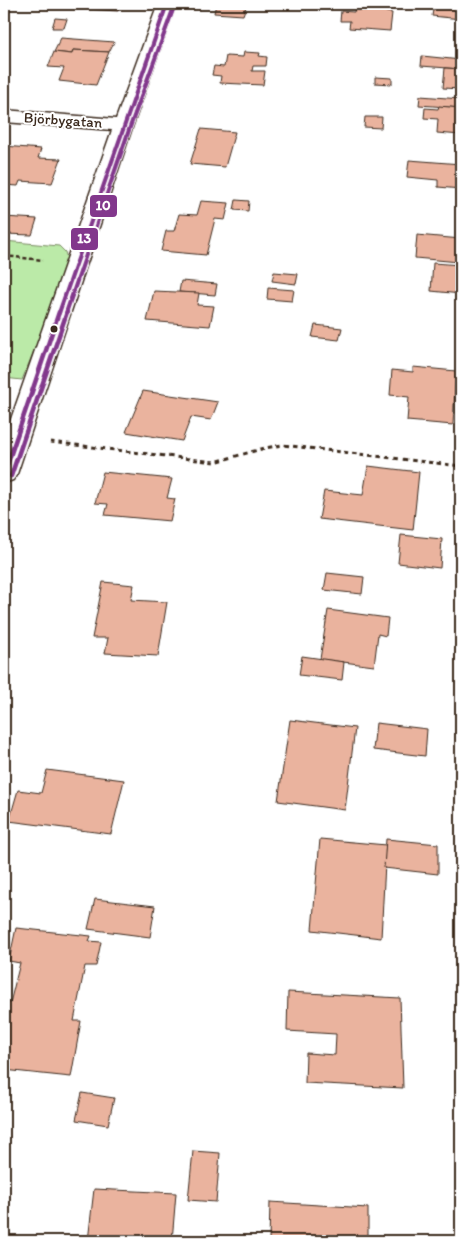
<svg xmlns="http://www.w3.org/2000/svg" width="465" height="1245" viewBox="0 0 465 1245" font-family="Itim,sans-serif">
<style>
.green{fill:#bbeaa8;stroke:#7b8a63}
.building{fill:#eab39e;stroke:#3b2a1e}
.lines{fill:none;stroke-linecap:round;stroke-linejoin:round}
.minor-casing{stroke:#3b2a1e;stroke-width:3}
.path-far1{stroke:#3b2a1e;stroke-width:2.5;stroke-dasharray:4 2.5;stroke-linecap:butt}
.path{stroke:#3b2a1e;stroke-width:3;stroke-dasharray:4.5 4;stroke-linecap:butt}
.minor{fill:#fff;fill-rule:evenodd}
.bus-1-far1-casing{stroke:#fff;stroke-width:6}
.bus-1-casing{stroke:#fff;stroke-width:8}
.bus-2-far1-casing{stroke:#fff;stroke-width:6}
.bus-2-casing{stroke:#fff;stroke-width:8}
.bus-1-far1{stroke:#82378c;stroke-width:4}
.bus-1{stroke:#82378c;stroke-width:4.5}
.bus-2-far1{stroke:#82378c;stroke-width:4}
.bus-2{stroke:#82378c;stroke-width:4.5}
.bus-dot{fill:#3b2a1e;stroke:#fff;stroke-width:2}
.labels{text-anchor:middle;stroke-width:4;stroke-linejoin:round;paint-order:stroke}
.far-street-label{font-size:15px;fill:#3b2a1e;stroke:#fff}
.line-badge{stroke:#fff;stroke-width:2}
.badge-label{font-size:14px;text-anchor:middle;font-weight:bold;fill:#fff}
</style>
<rect width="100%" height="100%" fill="#fff"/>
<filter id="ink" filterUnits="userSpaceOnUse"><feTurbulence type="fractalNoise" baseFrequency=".02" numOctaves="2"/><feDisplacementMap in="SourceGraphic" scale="10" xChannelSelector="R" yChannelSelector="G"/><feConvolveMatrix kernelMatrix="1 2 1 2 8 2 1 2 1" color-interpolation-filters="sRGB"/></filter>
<g filter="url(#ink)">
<path class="green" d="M4,241L59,246L65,252L69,265L22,380L4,378Z"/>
<g class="building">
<path d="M88,4H121L118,11L86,9Z"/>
<path d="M216,4H247L243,15L214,13Z"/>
<path d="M355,4H387L386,12L392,13L390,31L349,28L350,21H340L341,11L354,12Z"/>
<path d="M434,4H461V19L432,16Z"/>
<path d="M55,18L67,19L64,28H52Z"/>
<path d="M61,38L114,42L109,52L73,50L72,54L54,52Z"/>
<path d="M73,50L109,52L96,85L59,81L64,68L48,67L54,52L72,54Z"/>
<path d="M244,52L260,53L259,56L267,57L266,66H253L252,71H265L263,85L220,83L221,76L212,75L214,66L224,67L226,56L243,57Z"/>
<path d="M422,56L461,60V69L421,66Z"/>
<path d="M445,68L461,69V89L443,88Z"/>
<path d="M375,77L392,78V84L375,83Z"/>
<path d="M420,96L461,99V108L419,105Z"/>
<path d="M439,106L461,108V135L437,133L438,119L424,118L425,108L438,109Z"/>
<path d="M365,117H382L381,128L364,127Z"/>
<path d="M201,129L235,132L225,167L190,164Z"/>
<path d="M4,146L41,149L38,158L61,159L52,183L20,181L18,186L5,185L8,180H4Z"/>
<path d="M409,160L461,164V189L438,187V180L407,177Z"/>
<path d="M236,200L249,201L248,211L234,210Z"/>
<path d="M201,201L229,203L225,220L215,219L206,255L161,251L166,231H174L179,214L197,215Z"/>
<path d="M4,217L37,219L32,235L4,234Z"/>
<path d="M417,235L461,239L459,262L415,258Z"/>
<path d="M433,263L461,265V294L431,291Z"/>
<path d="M274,272L298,274L296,284L272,281Z"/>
<path d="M181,281L217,284L215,295L179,292Z"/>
<path d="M268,288L294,290L292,301L267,299Z"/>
<path d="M154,291L199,293L197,305L214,306L210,326L147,321Z"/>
<path d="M315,325L342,328L339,340L312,337Z"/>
<path d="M413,367L456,371L453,425L407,421L409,397L390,395L392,370L413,372Z"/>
<path d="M143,391L218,402L211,420L191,417L182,441L126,432Z"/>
<path d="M368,466L419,472L413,530L319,519L324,491L363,495Z"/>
<path d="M103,472L172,479L167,498L175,499L170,521L105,515L108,504L95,503Z"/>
<path d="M401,535L442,539L440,568L398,563Z"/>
<path d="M327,573L364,577L362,594L324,590Z"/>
<path d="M103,582L134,585L131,600L167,602L158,656L105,653L108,638H92Z"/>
<path d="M328,610L388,618L386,636L378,634L374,666L320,659Z"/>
<path d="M302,656L344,662L342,680L299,675Z"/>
<path d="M290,720L355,728L345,810L278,801Z"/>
<path d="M376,723L427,729L425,756L373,750Z"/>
<path d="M47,770L124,780L111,834L9,821L18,790L41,793Z"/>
<path d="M320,839L386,845L381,938L312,930Z"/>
<path d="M386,839L438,844V874L384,868Z"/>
<path d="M95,899L155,906L150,937L88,929Z"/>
<path d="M16,928L91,936L89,941L101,942L96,966H85L74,1021H81L71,1077L4,1070V1002L10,1003L20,963L9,961Z"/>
<path d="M288,992L400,998L403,1088L305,1083L306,1053L335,1055L336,1034L287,1031Z"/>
<path d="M82,1093L114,1098L108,1125L76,1120Z"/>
<path d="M193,1151L220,1153L216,1202L188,1200Z"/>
<path d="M94,1189L176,1193L172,1241H88Z"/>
<path d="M270,1202L368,1208V1241H269Z"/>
</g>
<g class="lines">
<g class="minor-casing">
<path id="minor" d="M158,4H176L133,125L17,474L13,480L4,483V439L112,130L4,122V110L116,119Z"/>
</g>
<path class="path-far1" d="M4,256L43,260"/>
<path class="path" d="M50,442L215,462L265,448L282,445L461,466"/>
<use href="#minor" class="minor"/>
<g class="bus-1-far1-casing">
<path id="bus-1-far1" d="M59,313L167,4"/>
</g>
<g class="bus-1-casing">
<path id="bus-1" d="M4,474L59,312"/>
</g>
<g class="bus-2-far1-casing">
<path id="bus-2-far1" d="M66,313L130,127L174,7"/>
</g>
<g class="bus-2-casing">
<path id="bus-2" d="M11,476L67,312"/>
</g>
<use href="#bus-1-far1" class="bus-1-far1"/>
<use href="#bus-1" class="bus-1"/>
<use href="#bus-2-far1" class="bus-2-far1"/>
<use href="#bus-2" class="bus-2"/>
</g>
</g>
<circle class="bus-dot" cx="54" cy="329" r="4.5"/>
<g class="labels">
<g class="far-street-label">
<text transform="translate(63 120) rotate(4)" y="5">Björbygatan</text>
</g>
</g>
<g class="line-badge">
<rect x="89" y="194" width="29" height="24" rx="5" fill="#82378c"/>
<rect x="70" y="227" width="29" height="24" rx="5" fill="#82378c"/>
</g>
<g class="badge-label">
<text x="103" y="210">10</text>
<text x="84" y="243">13</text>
</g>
<rect width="465" height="1245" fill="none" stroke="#fff" stroke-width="20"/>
<rect x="10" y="10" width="445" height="1225" fill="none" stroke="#3b2a1e" stroke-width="2" filter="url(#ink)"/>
</svg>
